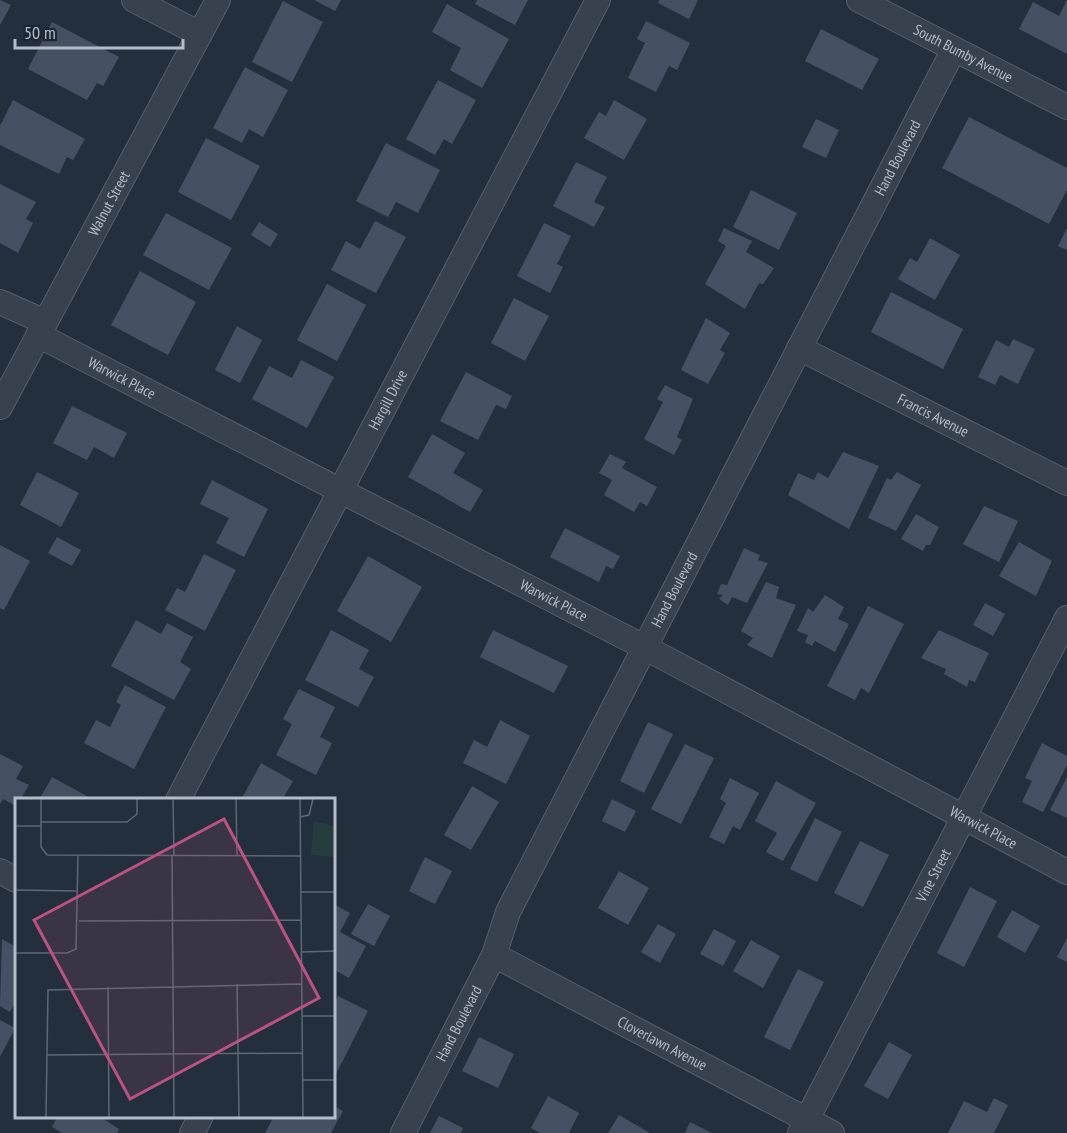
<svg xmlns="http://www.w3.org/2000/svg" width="1067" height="1133" viewBox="0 0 1067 1133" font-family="'PT Sans Narrow',sans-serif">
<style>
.building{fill:#455162}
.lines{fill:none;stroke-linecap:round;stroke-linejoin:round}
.minor-casing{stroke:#565f6c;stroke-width:26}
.minor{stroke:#38414e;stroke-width:24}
.labels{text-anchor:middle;stroke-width:6;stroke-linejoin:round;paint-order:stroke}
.street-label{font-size:15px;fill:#b4bcc9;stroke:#1d2633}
.inset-road{fill:none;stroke:#5e6776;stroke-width:1.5}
.view{fill:#bd5182;fill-opacity:0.15;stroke:#bd5182;stroke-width:3}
.inset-edge{fill:none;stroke:#b4bcc9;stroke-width:3}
</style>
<rect width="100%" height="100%" fill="#242f3e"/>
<g class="building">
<path d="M0,0L11,5L0,25Z"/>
<path d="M314,0H341L335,11Z"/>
<path d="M477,0H528L515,25L475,4Z"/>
<path d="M659,0H698L689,19L658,3Z"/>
<path d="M1067,0V54L1019,29L1033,2L1059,16Z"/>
<path d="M283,1L323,22L292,82L252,62Z"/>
<path d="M447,4L509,39L482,88L450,70L461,48L432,32Z"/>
<path d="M646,21L690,43L677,70L669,66L656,92L628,78L645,43L637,39Z"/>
<path d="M52,22L119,57L103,86L97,83L87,100L28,69Z"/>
<path d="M821,29L879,59L862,90L805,61Z"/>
<path d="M245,67L288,90L263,137L249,129L242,143L213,128Z"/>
<path d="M438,80L476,100L452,144L444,139L435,155L406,139Z"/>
<path d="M13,100L85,139L73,160L67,157L59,174L0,145V126Z"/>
<path d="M614,100L647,119L624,160L584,138L599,112L606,116Z"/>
<path d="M969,117L1067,168V190L1049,224L942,168Z"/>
<path d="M816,119L839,130L826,158L802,147Z"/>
<path d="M206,138L260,166L231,220L178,192Z"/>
<path d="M386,143L440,170L418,213L396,202L388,217L356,201Z"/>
<path d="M576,162L607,177L594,202L605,207L594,227L553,206Z"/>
<path d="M0,184L36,202L26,219L33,223L18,253L0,243Z"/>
<path d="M751,190L797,213L779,250L733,227Z"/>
<path d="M166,213L232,248L209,290L143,255Z"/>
<path d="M375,221L406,237L376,293L331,270L346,241L360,249Z"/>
<path d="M259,222L278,234L270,247L251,235Z"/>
<path d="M544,223L571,236L557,264L563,267L550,293L517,276Z"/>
<path d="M724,228L752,241L746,252L774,268L763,284L759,283L745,309L705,284L726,246L718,241Z"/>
<path d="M1067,228V250L1058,246Z"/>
<path d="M930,238L960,255L935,300L898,279L910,258L917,262Z"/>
<path d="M140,271L196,302L168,355L111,325Z"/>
<path d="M327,284L366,305L337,361L297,340Z"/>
<path d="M891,292L963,329L943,369L871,332Z"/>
<path d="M514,298L549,316L525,361L491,343Z"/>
<path d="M706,318L730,333L720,350L725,353L708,384L681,370Z"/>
<path d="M237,326L262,340L240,383L215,370Z"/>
<path d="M1013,339L1035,349L1018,384L1000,375L995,385L978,377L996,340L1009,347Z"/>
<path d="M301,360L334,377L307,428L252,399L269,366L292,378Z"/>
<path d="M466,372L512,396L506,409L496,405L478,440L440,421Z"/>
<path d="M665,385L693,399L677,437L682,440L674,455L644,439L663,402L657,399Z"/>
<path d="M72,406L127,433L114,458L94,447L87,460L53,443Z"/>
<path d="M432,434L465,453L453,473L483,490L470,512L408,477Z"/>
<path d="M843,452L879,466L849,529L788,495L798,473L814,480L818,472L828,478Z"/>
<path d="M610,454L626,462L622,468L657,487L647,506L640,502L634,512L604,495L612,480L599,473Z"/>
<path d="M37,472L79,493L61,527L20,505Z"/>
<path d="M897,472L921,485L896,531L868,518L887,478L891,480Z"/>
<path d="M212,480L268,509L244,557L216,543L229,518L200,504Z"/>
<path d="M984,506L1018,521L999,562L963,544Z"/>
<path d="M916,514L939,527L930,545H926L923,551L901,539Z"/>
<path d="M565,528L620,556L613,569L606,566L599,582L550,557Z"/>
<path d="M57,537L81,550L72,566L48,553Z"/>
<path d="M1019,542L1052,561L1036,596L999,576Z"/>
<path d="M0,545L30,561L4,610L0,608Z"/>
<path d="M744,548L760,555L758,560L768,563L747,603L732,597L728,605L719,599L723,595L717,594L721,584L727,585Z"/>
<path d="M204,554L236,570L205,631L165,610L177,588L185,592Z"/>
<path d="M368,556L422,587L391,642L337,611Z"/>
<path d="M766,582L779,587L776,598L796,605L772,658L747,645L753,638L741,631Z"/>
<path d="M825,595L844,607L838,619L849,624L835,652L815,641L812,646L805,642L808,635L797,631L808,608L813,612Z"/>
<path d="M985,603L1005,614L993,636L973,625Z"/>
<path d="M868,606L904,624L869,693L861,688L855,700L827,686Z"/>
<path d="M136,620L161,634L167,623L193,637L180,662L191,669L174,700L111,666Z"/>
<path d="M331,630L369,650L359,669L374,677L358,707L305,680Z"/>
<path d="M493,630L568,666L554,693L480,657Z"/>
<path d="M939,630L989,653L975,682L969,680L967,687L944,674L946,669L921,658Z"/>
<path d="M125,685L166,707L134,769L84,743L96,720L110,727L121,705L116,702Z"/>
<path d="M299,689L335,707L320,737L332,743L316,775L276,755L292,724L283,719Z"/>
<path d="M500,720L530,736L506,784L463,763L474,740L487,747Z"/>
<path d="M648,722L673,734L644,793L620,781Z"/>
<path d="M1042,743L1067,756V765L1043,812L1022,802L1032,781L1025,778Z"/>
<path d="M685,744L714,758L681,824L651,809Z"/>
<path d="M0,754L23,766L16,779L29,785L20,800H16V806L3,799L0,804Z"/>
<path d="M261,763L293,781L282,800H241Z"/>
<path d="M52,777L94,800H39Z"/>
<path d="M1067,777V818L1050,810Z"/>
<path d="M730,778L759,793L740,830L733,826L724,844L709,837L726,803L720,799Z"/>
<path d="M776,781L816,803L783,861L766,852L777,833L755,821Z"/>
<path d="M472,786L499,802L471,850L444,835Z"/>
<path d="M612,799L636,811L625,832L602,821Z"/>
<path d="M815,818L842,832L817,882L790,869Z"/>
<path d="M860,841L889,855L863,907L834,893Z"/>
<path d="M425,857L452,871L435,904L409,891Z"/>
<path d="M619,871L649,888L628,925L598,908Z"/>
<path d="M970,887L997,901L964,967L937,953Z"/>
<path d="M333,904L350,913L340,932L366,946L349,978L333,969Z"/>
<path d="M368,904L390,916L374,946L351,934Z"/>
<path d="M1012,910L1040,926L1025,953L997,937Z"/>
<path d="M658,924L676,934L660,963L641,952Z"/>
<path d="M714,929L736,941L723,966L700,954Z"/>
<path d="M1067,938V962L1057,957Z"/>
<path d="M2,939L16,947V1000L10,1012L0,1006Z"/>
<path d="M751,940L780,956L763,988L733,971Z"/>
<path d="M798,969L824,982L790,1050L764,1037Z"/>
<path d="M338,996L368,1011L333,1080V1006Z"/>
<path d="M0,1020L15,1028L0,1057Z"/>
<path d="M479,1037L514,1054L498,1088L462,1071Z"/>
<path d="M889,1042L912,1055L888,1099L864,1086Z"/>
<path d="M548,1096L579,1113L569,1133H540L531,1128Z"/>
<path d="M994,1098L1008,1105L994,1133H948L964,1101L987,1112Z"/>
<path d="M333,1106L343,1111L331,1133H265L274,1116H333Z"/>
<path d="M619,1115L650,1133H608Z"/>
<path d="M58,1116H99L119,1129L117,1133H62L52,1127Z"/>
<path d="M439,1116L463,1128L461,1133H430Z"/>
<path d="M690,1122L712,1133H685Z"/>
</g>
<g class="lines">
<g class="minor-casing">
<g id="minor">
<path d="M134,0L200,34"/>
<path id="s1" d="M859,0L1067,107"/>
<path d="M0,302L45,322"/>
<path id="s2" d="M38,335L644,647L1067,872"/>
<path id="s3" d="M799,348L1067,483"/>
<path id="s4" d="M0,407L218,0"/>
<path id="s5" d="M178,800L598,0"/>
<path d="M0,871L16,880"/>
<path id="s6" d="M494,955L832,1133"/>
<path d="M192,1133L201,1116"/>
<path id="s7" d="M403,1133L494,955L508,912L954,49"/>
<path id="s8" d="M800,1133L1067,618"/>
</g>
</g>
<use href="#minor" class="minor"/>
</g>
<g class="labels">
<g class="street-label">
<text dy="5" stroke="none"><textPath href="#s1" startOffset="117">South Bumby Avenue</textPath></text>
<text dy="5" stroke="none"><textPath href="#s7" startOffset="1094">Hand Boulevard</textPath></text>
<text dy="5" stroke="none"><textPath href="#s4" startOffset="231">Walnut Street</textPath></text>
<text dy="5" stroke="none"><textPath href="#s2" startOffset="94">Warwick Place</textPath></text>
<text dy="5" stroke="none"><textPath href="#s5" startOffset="452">Hargill Drive</textPath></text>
<text dy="5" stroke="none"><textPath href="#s3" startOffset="150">Francis Avenue</textPath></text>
<text dy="5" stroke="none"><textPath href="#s7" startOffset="608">Hand Boulevard</textPath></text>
<text dy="5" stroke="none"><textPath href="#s2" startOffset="580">Warwick Place</textPath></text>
<text dy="5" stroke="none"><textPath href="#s2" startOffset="1066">Warwick Place</textPath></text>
<text dy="5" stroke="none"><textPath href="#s8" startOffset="290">Vine Street</textPath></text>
<text dy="5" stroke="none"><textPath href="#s7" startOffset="123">Hand Boulevard</textPath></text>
<text dy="5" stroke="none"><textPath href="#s6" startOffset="190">Cloverlawn Avenue</textPath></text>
</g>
</g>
<g transform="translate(15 798)">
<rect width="320" height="320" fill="#242f3e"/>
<path d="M299,23L319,28V59L296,57Z" fill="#263c3f"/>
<path class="inset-road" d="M26,1V49L32,57L285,58M221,1L222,58M285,1L288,319M158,2L159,58M285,19L294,17L298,1M26,24H112L122,16V1M0,28H26M157,58L159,319M0,92L63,93M286,94H320M64,123L286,122M286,154L320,153M0,155H52L61,151L63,57M222,186L224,319M93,189L94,319M287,218H320M32,257L287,255M287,282H320M31,319L33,192L286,186"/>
<path class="view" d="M209,21L304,200L115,301L19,122Z"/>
<rect width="320" height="320" class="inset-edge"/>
</g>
<path d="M15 39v9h168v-9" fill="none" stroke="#b4bcc9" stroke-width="3"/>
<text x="24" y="39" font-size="18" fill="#b4bcc9" stroke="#1d2633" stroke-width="4.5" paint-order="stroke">50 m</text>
</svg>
